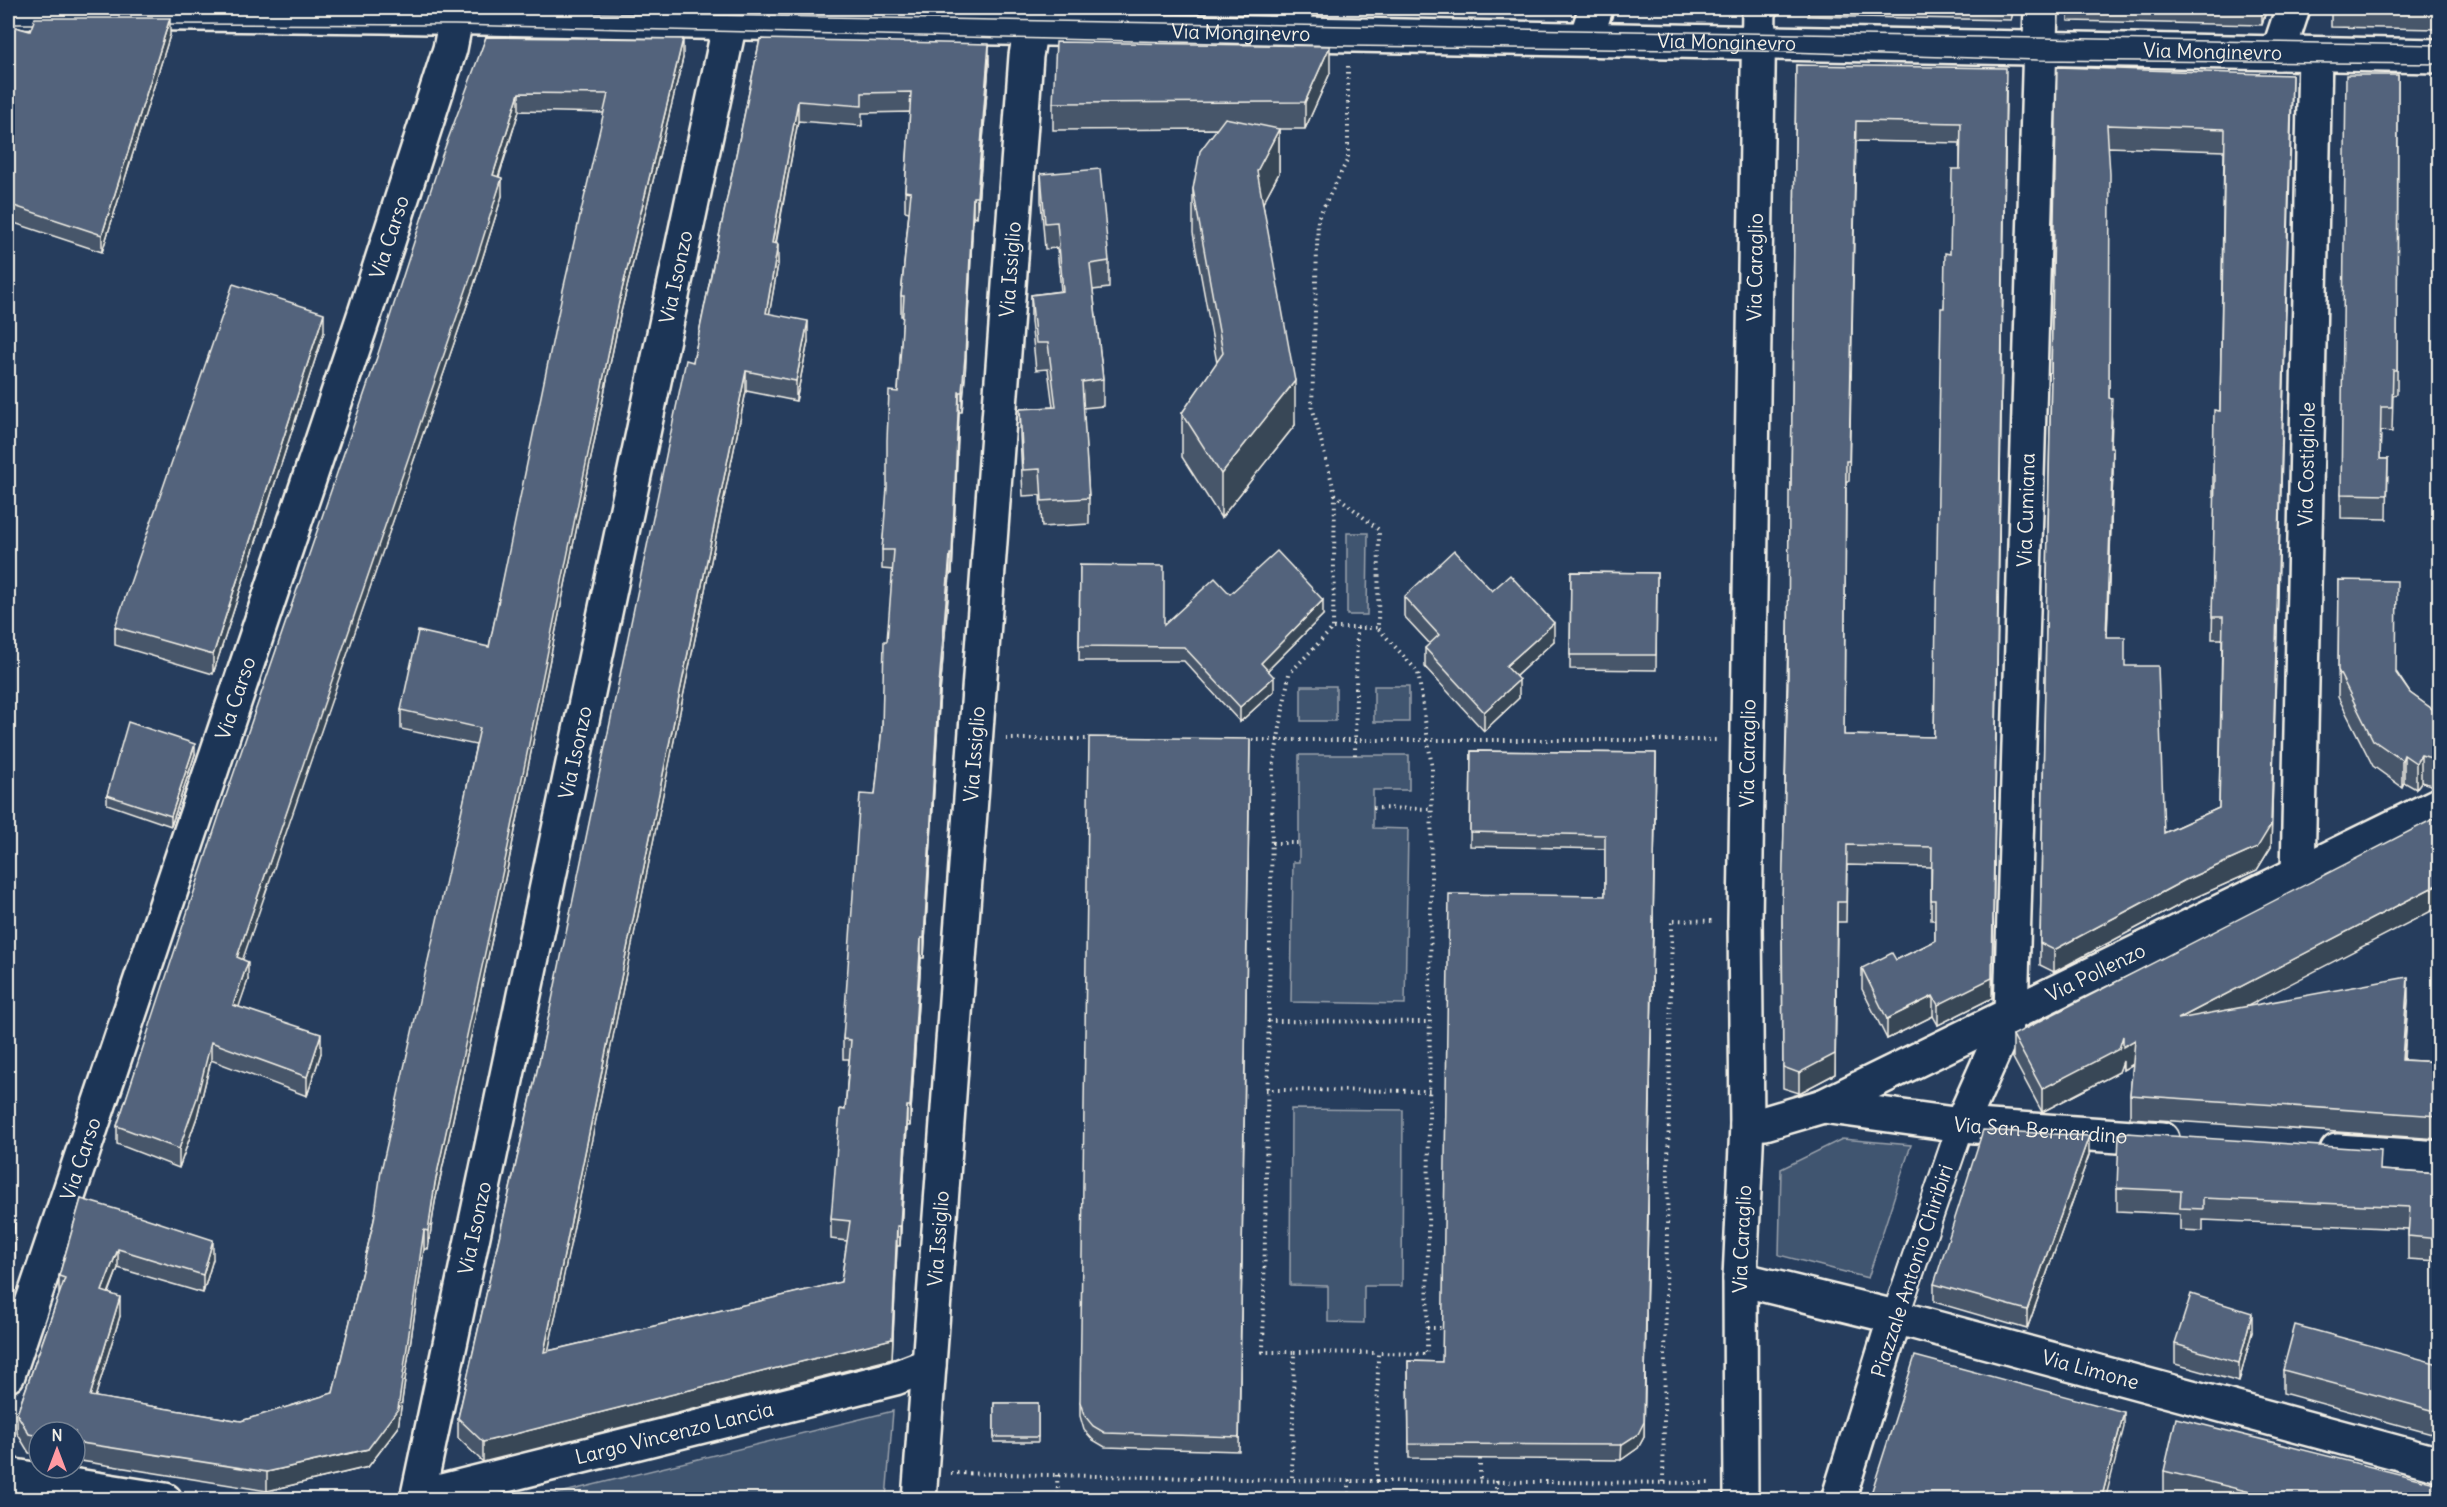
<svg xmlns="http://www.w3.org/2000/svg" width="2447" height="1507" viewBox="0 0 2447 1507" font-family="Delius,sans-serif">
<style>
.green{fill:#40546f;stroke:#9aa2ac;stroke-width:1.5}
.lines{fill:none;stroke-linecap:round;stroke-linejoin:round}
.pedestrian-casing{stroke:#f4f1e8;stroke-width:30}
.minor-casing{stroke:#f4f1e8;stroke-width:38}
.tertiary-casing{stroke:#f4f1e8;stroke-width:38}
.path{stroke:#f4f1e8;stroke-width:4;stroke-dasharray:1.5 4.5;stroke-linecap:butt}
.pedestrian{stroke:#1d3557;stroke-width:26}
.minor{stroke:#1d3557;stroke-width:33}
.tertiary{stroke:#1d3557;stroke-width:33}
.tram{stroke:#f4f1e8;stroke-width:1.5}
.wall{fill:#47566a;stroke:#f4f1e8;stroke-width:1.5;fill-rule:evenodd}
.shaded-wall{fill:#394656;stroke:#f4f1e8;stroke-width:1.5}
.building{fill:#52647b;stroke:#f4f1e8;stroke-width:1.5;fill-rule:evenodd}
.labels{text-anchor:middle;stroke-width:5;stroke-linejoin:round;paint-order:stroke}
.street-label{font-size:20px;fill:#f4f1e8;stroke:#1d3557}
</style>
<rect width="100%" height="100%" fill="#263d5d"/>
<filter id="ink" filterUnits="userSpaceOnUse"><feTurbulence type="fractalNoise" baseFrequency=".0167" numOctaves="2"/><feDisplacementMap in="SourceGraphic" scale="12" xChannelSelector="R" yChannelSelector="G"/><feConvolveMatrix kernelMatrix="1 2 1 2 8 2 1 2 1" color-interpolation-filters="sRGB"/></filter>
<g filter="url(#ink)">
<g class="green">
<path d="M1347,533H1368L1367,615H1347Z"/>
<rect x="1301" y="686" width="35" height="35"/>
<rect x="1374" y="686" width="35" height="36"/>
<path d="M1299,755H1409V790H1373V828L1408,829L1405,1004L1291,1002L1293,862H1299Z"/>
<path d="M1291,1109L1403,1110L1402,1286H1364V1323L1328,1322V1286L1290,1285Z"/>
<path d="M1842,1139L1911,1145L1868,1278L1779,1255L1781,1169Z"/>
<path d="M893,1411L886,1499H536Z"/>
<path d="M952,1496L1039,1497V1499H952Z"/>
</g>
<g class="lines">
<g class="pedestrian-casing">
<path id="pedestrian" d="M1895,1317L1961,1125"/>
</g>
<g class="minor-casing">
<g id="minor">
<path d="M1287,34L1297,8"/>
<path d="M1586,38L1596,8"/>
<path d="M2278,53L2293,8"/>
<path id="s1" d="M2298,875L2315,54"/>
<path id="s2" d="M1823,1106L1961,1125L2162,1139"/>
<path id="s3" d="M1747,1124L1765,1123L1823,1106L2440,804"/>
<path id="s4" d="M1961,1125L2011,1013L2041,8"/>
<path d="M2337,1151L2440,1158"/>
<path id="s5" d="M1740,1279L1895,1317L2440,1464"/>
<path id="s6" d="M8,1375L365,313L450,49L456,18"/>
<path id="s7" d="M418,1497L895,1378L929,1365"/>
<path id="s8" d="M417,1500L733,8"/>
<path id="s9" d="M919,1500L1026,56L1034,8"/>
<path id="s10" d="M1741,1500L1740,1279L1747,1124L1745,921L1759,8"/>
<path d="M1838,1500L1895,1317"/>
</g>
</g>
<g class="tertiary-casing">
<g id="tertiary">
<path id="s11" d="M8,12L381,16L2440,56"/>
<path d="M8,1475L165,1500"/>
</g>
</g>
<g class="path">
<path d="M1348,66V159L1318,218L1312,406L1335,494L1333,628L1289,674L1273,768L1263,1352H1294L1292,1480L1349,1481V1500"/>
<path d="M1335,494L1379,530L1378,628L1418,672L1432,768L1427,1354L1378,1353L1377,1481H1349"/>
<path d="M1333,628H1377"/>
<path d="M1006,739H1092"/>
<path d="M1246,740H1716"/>
<path d="M1355,755L1357,628"/>
<path d="M1373,808L1432,809"/>
<path d="M1272,843H1299"/>
<path d="M1268,1021L1430,1022"/>
<path d="M1266,1090L1430,1091"/>
<path d="M1427,1328H1443"/>
<path d="M1294,1352L1378,1353"/>
<path d="M1480,1459V1481"/>
<path d="M951,1473L1292,1480"/>
<path d="M1057,1475L1058,1500"/>
<path d="M1377,1481L1710,1483"/>
<path d="M1496,1481V1500"/>
<path d="M1663,1482L1672,920L1715,921"/>
<path d="M195,1492L248,1500"/>
</g>
<use href="#pedestrian" class="pedestrian"/>
<use href="#minor" class="minor"/>
<use href="#tertiary" class="tertiary"/>
<g class="tram">
<path d="M305,8L2440,45"/>
<path d="M8,24H50"/>
<path d="M154,24L455,25L1348,46L1758,51L2037,60L2440,64"/>
</g>
</g>
<g class="wall">
<path d="M1808,8H2014L2011,20L1808,16Z"/>
<path d="M2068,8H2267L2262,25L2068,21Z"/>
<path d="M2439,8V29L2331,27V9Z"/>
<path d="M8,25L30,31L170,35L102,252L8,221Z"/>
<path d="M486,37L683,58L619,320L508,865L435,1202L428,1249H424L398,1428L368,1467L267,1491L75,1460V1432H39V1454L29,1453L17,1433V1414L59,1295V1276L81,1199L213,1259L203,1293L118,1268L109,1293L120,1316L95,1397L241,1421L333,1393L374,1220L476,745L401,729V710L489,647L604,113L519,111L499,177L502,196L474,285L242,959L248,980L238,1007L321,1053L307,1096L211,1060L197,1117L179,1168L117,1144V1126Z"/>
<path d="M760,39L989,64L977,217L973,216L965,377L962,412H959L952,574H950L939,705L924,958H921L910,1126H907L900,1246H897L892,1359L483,1462L458,1438V1418L539,1062L693,362ZM910,112L905,191V211L909,212L901,296V316H903L898,392L882,550V569L893,570L882,728L875,795L843,1039V1059H849L845,1110L831,1219V1239L847,1241L841,1282L548,1351L746,391L796,401L808,341L769,314L778,264L776,244L798,121L862,126V113Z"/>
<path d="M1796,65L2006,88L1992,998L1938,1025L1933,1016L1887,1039L1862,989V968L1896,960L1935,941V920H1931V867L1847,865L1846,922H1837L1835,1074L1799,1093L1783,1088L1782,922L1791,491ZM1856,141L1960,143V169L1944,308L1934,737L1844,735L1846,481H1849Z"/>
<path d="M2057,67L2292,97L2271,847L2257,870L2185,902L2054,972L2040,965V943ZM2108,147L2224,151L2220,411L2213,474V497H2215L2212,639H2222L2219,808L2164,833L2125,666L2107,637L2113,470L2111,448L2112,421L2109,398Z"/>
<path d="M1330,73L1305,129H1279V173L1263,203L1295,425L1221,518L1182,457V413L1217,363L1193,233V189L1217,129L1053,130V103Z"/>
<path d="M2398,75L2397,394L2393,395L2392,432L2381,431L2380,459H2388L2387,519L2341,518V494Z"/>
<path d="M2436,83H2439V164L2436,100Z"/>
<path d="M1041,174L1109,261V288L1093,290L1103,379V406L1083,408L1089,498V524L1042,527L1040,495L1023,496L1020,436V409L1053,407L1048,369L1036,370L1031,321V295L1061,291L1057,248L1045,249L1041,201Z"/>
<path d="M324,332L213,674L115,645V627Z"/>
<path d="M1080,565L1164,625L1230,594L1323,615L1268,670L1274,691L1240,722L1184,661H1079Z"/>
<path d="M1571,572L1657,573L1656,670L1570,669Z"/>
<path d="M2339,580L2397,673L2410,693L2439,714L2434,786L2421,782L2416,789L2404,782L2402,787L2373,766L2338,697Z"/>
<path d="M1492,591L1554,641L1516,676L1519,698L1484,731L1425,667V648L1430,644L1404,616V597Z"/>
<path d="M1250,739L1239,1451L1105,1447L1093,1440L1084,1430L1080,1416V1402Z"/>
<path d="M1471,751L1656,753L1644,1437L1638,1448L1621,1460L1409,1458L1408,1361L1442,1362L1605,896V849L1470,846Z"/>
<path d="M195,754L171,826L107,804V795Z"/>
<path d="M2408,1000L2404,1060L2439,1062V1139L2130,1118V1095L2133,1064L2123,1070V1061L2119,1072L2042,1112L2013,1058V1035L2247,1006Z"/>
<path d="M2089,1155L2027,1329L1934,1302V1284Z"/>
<path d="M2381,1170L2439,1174V1261L2408,1259V1229L2203,1220V1231L2180,1230V1214L2117,1211V1188Z"/>
<path d="M2252,1332L2239,1382L2175,1364V1344Z"/>
<path d="M2439,1364V1436L2283,1393V1370Z"/>
<rect x="994" y="1403" width="44" height="39"/>
<path d="M2164,1471L2439,1500H2180L2164,1495Z"/>
</g>
<g class="shaded-wall">
<path d="M2011,8H2014L2011,20Z"/>
<path d="M2262,8H2267L2262,25Z"/>
<path d="M170,18V35L102,252V235Z"/>
<path d="M683,39V58L619,320L508,865L435,1202L428,1249V1231L435,1183L619,302Z"/>
<path d="M989,44V64L977,217V197Z"/>
<path d="M1330,46V73L1305,129V102Z"/>
<path d="M2292,75L2271,847L2257,870L2185,902L2054,972V950L2185,880L2257,848Z"/>
<path d="M2006,88L1992,998L1938,1025V1005Z"/>
<path d="M519,93V111L493,193V175Z"/>
<path d="M798,101V121L772,263V243Z"/>
<path d="M1279,129V173L1257,214V171Z"/>
<path d="M502,178V196L474,285L237,976V957Z"/>
<path d="M973,197V216L965,377L962,412V392Z"/>
<path d="M778,244V264L766,333V313Z"/>
<path d="M324,313V332L213,674V655Z"/>
<path d="M808,321V341L796,401V381Z"/>
<path d="M746,371V391L544,1372V1352Z"/>
<path d="M1295,381V425L1221,518V474Z"/>
<path d="M959,392V412L952,574V554Z"/>
<path d="M2113,448V470L2106,659V637Z"/>
<path d="M950,554V574L939,705L924,958V938L939,685Z"/>
<path d="M1323,600V615L1261,677V663Z"/>
<path d="M1554,623V641L1506,685V666Z"/>
<path d="M1274,677V691L1240,722V707Z"/>
<path d="M1519,680V698L1484,731V712Z"/>
<path d="M195,744V754L171,826V816Z"/>
<path d="M1656,753L1644,1437L1638,1448L1621,1460Z"/>
<path d="M2439,754V781L2434,786V759Z"/>
<path d="M2404,755V782L2402,787V760Z"/>
<path d="M2421,755V782L2416,789V763Z"/>
<path d="M2439,884V907L2178,1042V1019Z"/>
<path d="M1837,902L1835,1074L1799,1093V1073Z"/>
<path d="M921,938V958L910,1126V1106Z"/>
<path d="M248,962V980L233,1024V1005Z"/>
<path d="M2408,977V1000L2402,1083V1060Z"/>
<path d="M1933,996V1016L1887,1039V1019Z"/>
<path d="M321,1034V1053L307,1096V1077Z"/>
<path d="M2123,1036L2135,1040V1063L2123,1070V1061L2119,1072L2042,1112V1089Z"/>
<path d="M211,1042V1060L197,1117L179,1168V1149Z"/>
<path d="M907,1106V1126L900,1246V1226Z"/>
<path d="M2089,1136V1155L2027,1329V1310Z"/>
<path d="M15,1223V1259L8,1285V1249Z"/>
<path d="M897,1226V1246L892,1359L483,1462V1442L892,1339Z"/>
<path d="M424,1230V1249L398,1428L368,1467L267,1491V1472L368,1449Z"/>
<path d="M213,1240V1259L203,1293V1275Z"/>
<path d="M118,1249V1268L102,1309V1291Z"/>
<path d="M120,1297V1316L90,1414V1396Z"/>
<path d="M2252,1313V1332L2239,1382V1363Z"/>
<path d="M2124,1412V1427L2105,1500H2101Z"/>
</g>
<g class="building">
<path d="M2332,8H2439V11L2331,9Z"/>
<path d="M35,18H170L102,235L8,204V25L30,31Z"/>
<path d="M486,37L683,39L619,302L508,847L435,1183L428,1231L424,1230L398,1409L368,1449L267,1472L75,1442V1432H39V1436L29,1434L17,1414L65,1278L59,1276L81,1199L136,1215L213,1240L203,1275L118,1249L102,1291L120,1297L90,1396L241,1421L333,1393L374,1220L381,1171L480,728L401,710L418,631L489,647L563,290L608,94L519,93L493,175L502,178L474,267L237,957L248,962L233,1005L321,1034L307,1077L211,1042L197,1098L179,1149L117,1126L219,816L377,357L441,158Z"/>
<path d="M760,39L989,44L977,197H973L965,357L962,392H959L952,554H950L939,685L924,938H921L910,1106H907L900,1226H897L892,1339L483,1442L458,1418L539,1062L686,360L693,362ZM911,92L905,191L911,192L901,296H904L898,392L889,391L887,440V488L882,550H894L887,641H884L882,728L875,795L860,794L843,1039L851,1040L845,1110L840,1109L831,1219L850,1221L841,1282L544,1352L746,371L796,381L808,321L766,313L778,244L772,243L798,101L862,106V93Z"/>
<path d="M1056,42L1330,46L1305,102L1053,103Z"/>
<path d="M1796,65L2006,68L1992,978L1938,1005L1933,996L1887,1019L1862,968L1892,953L1896,960L1935,941V900H1931L1932,847L1847,845L1846,902H1837L1835,1054L1799,1073L1783,1067L1782,901L1788,677L1789,491H1791ZM1856,121L1961,123L1960,169H1952L1950,254L1945,253L1944,308H1941L1934,737L1844,735L1846,461H1849Z"/>
<path d="M2057,67L2292,75L2271,825L2257,848L2185,880L2054,950L2040,943ZM2107,125L2225,129L2220,411L2214,410L2213,474L2215,475L2212,617H2223L2219,808L2164,833L2158,666H2125V637H2106L2113,448H2110L2112,399L2109,398L2110,174Z"/>
<path d="M2346,75H2398L2397,370H2393L2392,407H2381L2380,459H2388L2387,495L2341,494Z"/>
<path d="M2436,83H2439V147Z"/>
<path d="M1225,118L1279,129L1257,171L1295,381L1221,474L1182,413L1223,353L1193,189L1200,151Z"/>
<path d="M1100,169L1109,261L1090,264L1103,379L1082,382L1089,498L1042,501L1040,469L1023,470L1020,409L1056,407L1048,343H1036L1031,295L1063,291L1057,222L1045,223L1041,174Z"/>
<path d="M233,284L324,313L213,655L115,627Z"/>
<path d="M1454,550L1492,591L1510,575L1554,623L1506,666L1519,680L1484,712L1425,648L1439,635L1404,597Z"/>
<path d="M1277,551L1323,600L1261,663L1274,677L1240,707L1184,647L1079,646L1080,565L1164,566V625L1215,578L1230,594Z"/>
<path d="M1571,572L1657,573L1656,655H1570Z"/>
<path d="M2339,580L2397,581L2396,673L2410,693L2439,714V754L2434,759L2421,755L2416,763L2404,755L2402,760L2373,740L2338,670Z"/>
<path d="M128,722L195,744L171,816L107,795Z"/>
<path d="M1089,737L1250,739L1239,1437L1105,1433L1093,1426L1084,1415L1080,1402Z"/>
<path d="M1471,751L1656,753L1644,1422L1638,1434L1621,1445L1409,1444L1408,1361L1442,1362L1449,894L1605,896V835L1470,832Z"/>
<path d="M2439,816V884L2178,1019L2408,977L2402,1060L2439,1062V1116L2130,1095L2135,1040L2123,1047V1036L2119,1049L2042,1089L2013,1035Z"/>
<path d="M1983,1130L2089,1136L2027,1310L1934,1284Z"/>
<path d="M2127,1133L2381,1150L2380,1170L2439,1174V1239L2408,1236L2410,1207L2203,1198V1209L2180,1208L2181,1191L2117,1188L2119,1134Z"/>
<path d="M8,1221L15,1223L8,1249Z"/>
<path d="M2191,1294L2252,1313L2239,1363L2175,1344Z"/>
<path d="M2295,1325L2439,1364V1412L2283,1370Z"/>
<path d="M1915,1356L2124,1412L2101,1500H1869Z"/>
<rect x="994" y="1403" width="44" height="34"/>
<path d="M2176,1418L2439,1484V1500H2283L2164,1471Z"/>
</g>
</g>
<g class="labels">
<g class="street-label">
<text dy="7" stroke="none"><textPath href="#s11" startOffset="1233">Via Monginevro</textPath></text>
<text dy="7" stroke="none"><textPath href="#s11" startOffset="1719">Via Monginevro</textPath></text>
<text dy="7" stroke="none"><textPath href="#s11" startOffset="2205">Via Monginevro</textPath></text>
<text dy="7" stroke="none"><textPath href="#s6" startOffset="1200">Via Carso</textPath></text>
<text dy="7" stroke="none"><textPath href="#s9" startOffset="1234">Via Issiglio</textPath></text>
<text dy="7" stroke="none"><textPath href="#s10" startOffset="1233">Via Caraglio</textPath></text>
<text dy="7" stroke="none"><textPath href="#s8" startOffset="1250">Via Isonzo</textPath></text>
<text dy="7" stroke="none"><textPath href="#s1" startOffset="411">Via Costigliole</textPath></text>
<text dy="7" stroke="none"><textPath href="#s4" startOffset="626">Via Cumiana</textPath></text>
<text dy="7" stroke="none"><textPath href="#s6" startOffset="714">Via Carso</textPath></text>
<text dy="7" stroke="none"><textPath href="#s8" startOffset="764">Via Isonzo</textPath></text>
<text dy="7" stroke="none"><textPath href="#s9" startOffset="748">Via Issiglio</textPath></text>
<text dy="7" stroke="none"><textPath href="#s10" startOffset="747">Via Caraglio</textPath></text>
<text dy="7" stroke="none"><textPath href="#s3" startOffset="382">Via Pollenzo</textPath></text>
<text dy="7" stroke="none"><textPath href="#s2" startOffset="219">Via San Bernardino</textPath></text>
<text dy="7" stroke="none"><textPath href="#s6" startOffset="228">Via Carso</textPath></text>
<text dy="7" stroke="none"><textPath href="#s8" startOffset="278">Via Isonzo</textPath></text>
<text dy="7" stroke="none"><textPath href="#s9" startOffset="262">Via Issiglio</textPath></text>
<text dy="7" stroke="none"><textPath href="#s10" startOffset="261">Via Caraglio</textPath></text>
<text transform="translate(1912 1271) rotate(-72)" y="7">Piazzale Antonio Chiribiri</text>
<text dy="7" stroke="none"><textPath href="#s5" startOffset="362">Via Limone</textPath></text>
<text dy="7" stroke="none"><textPath href="#s7" startOffset="264">Largo Vincenzo Lancia</textPath></text>
</g>
</g>
<rect width="2447" height="1507" fill="none" stroke="#1d3557" stroke-width="30"/>
<rect x="15" y="15" width="2417" height="1477" fill="none" stroke="#f4f1e8" stroke-width="2" filter="url(#ink)"/>
<g transform="translate(57 1450)"><circle r="28" fill="#1d3557" stroke="#738091" stroke-width="1.5"/>
<path d="M0-4.5L10 22L0 15L-10 22Z" fill="#ff9aa2"/>
<text y="-9" font-size="16" font-weight="bold" text-anchor="middle" fill="#f4f1e8">N</text>
</g>
</svg>
